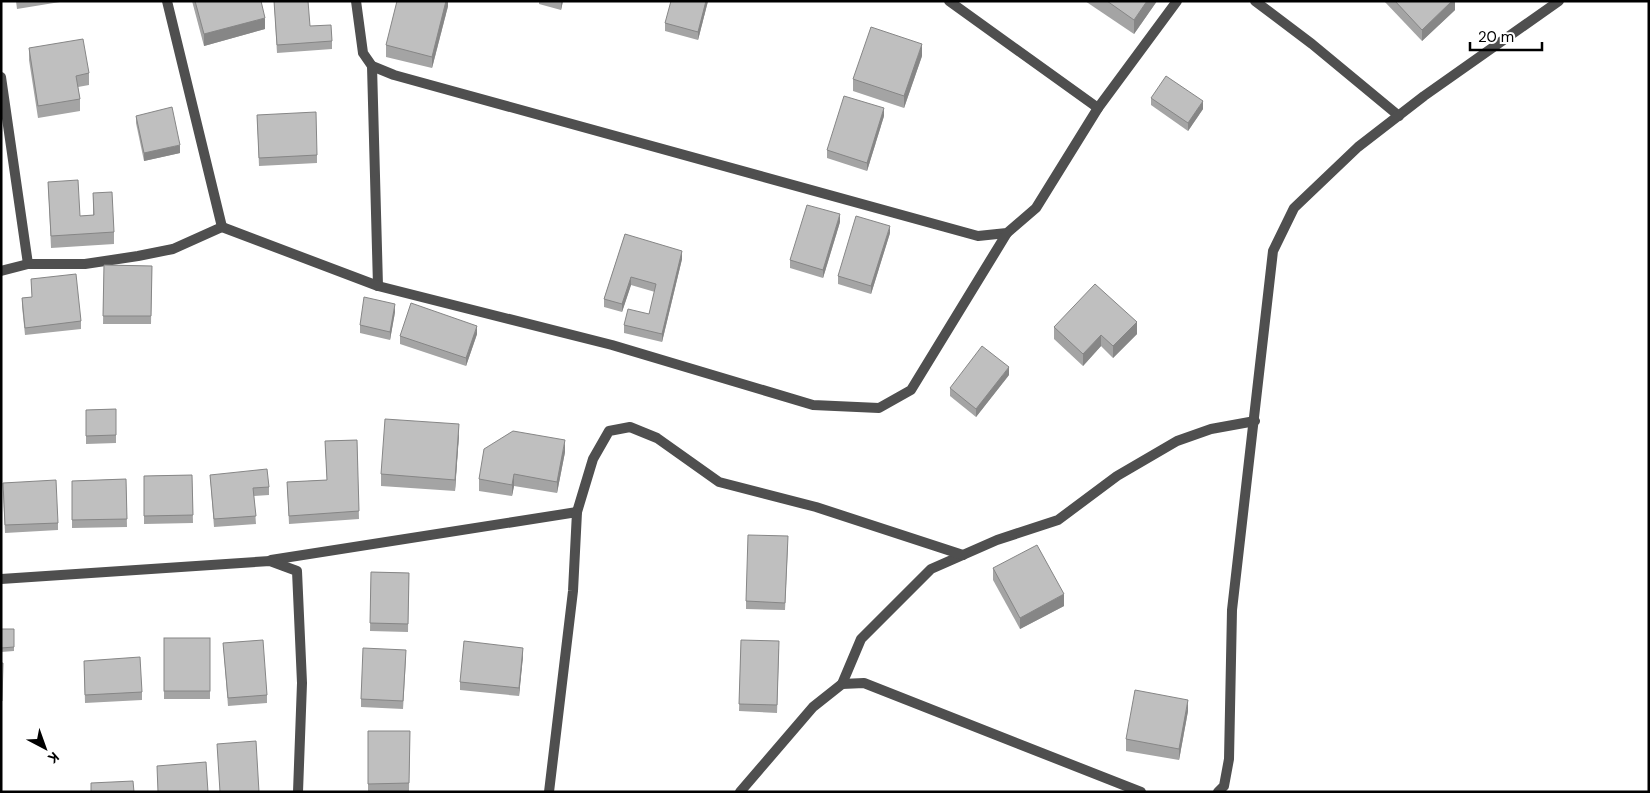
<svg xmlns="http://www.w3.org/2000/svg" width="1650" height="793" viewBox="0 0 1650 793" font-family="'DM Sans',sans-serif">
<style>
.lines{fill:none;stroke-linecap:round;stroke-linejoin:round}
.street{stroke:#4f4f4f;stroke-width:10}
.wall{fill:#a4a4a4}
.shaded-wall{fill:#868686}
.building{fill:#bfbfbf;stroke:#868686}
</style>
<rect width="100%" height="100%" fill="#fff"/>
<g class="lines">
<g class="street">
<path d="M356,1L363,53L372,66L394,75L978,236L1007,233L1036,208L1098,108L1177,1"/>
<path d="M949,1L1098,108"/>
<path d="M1255,1L1312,44L1399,116"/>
<path d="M372,66L378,286"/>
<path d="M1,77L28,264"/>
<path d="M222,227L378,286L612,345L813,405L879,408L911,390L1007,233"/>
<path d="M1,271L28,264H85L138,256L173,249L222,227L167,1"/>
<path d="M271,560L577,512"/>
<path d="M1,579L270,561L297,571L302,683L298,792"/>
<path d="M842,684L861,639L931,569L997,540L1058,520L1117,476L1177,441L1211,429L1255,421"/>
<path d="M549,792L573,591L577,512L593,459L609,431L630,427L657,438L719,482L816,507L963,555"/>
<path d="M740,792L813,707L842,684L864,683L1141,792"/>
<path d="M1218,792L1224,786L1229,759L1232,610L1273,251L1294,208L1358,147L1424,96L1559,1"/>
</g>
</g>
<g class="wall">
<path d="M16,1H66L17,9Z"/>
<path d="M192,1H261L265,29L204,46Z"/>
<path d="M274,1L332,41V49L277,53Z"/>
<path d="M448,1V6L432,68L386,57V45Z"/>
<path d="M539,1H563L561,10L539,4Z"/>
<path d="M708,1L698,40L665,31V23Z"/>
<path d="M1085,1H1157L1134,34Z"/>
<path d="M1384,1H1455V10L1422,41Z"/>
<path d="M29,48L89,73V85L78,87L80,99V111L38,118L29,60Z"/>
<path d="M922,56L904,108L853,91V79Z"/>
<path d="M1151,98L1203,109L1188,131L1151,105Z"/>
<path d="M257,115L317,155V163L259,166Z"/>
<path d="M136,116L180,153L144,161L136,123Z"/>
<path d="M884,116L867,171L827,158V150Z"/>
<path d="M48,182L80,216L93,215V193L114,232V244L51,248Z"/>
<path d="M840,222L823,278L790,268V260Z"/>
<path d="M890,233L871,294L838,284V276Z"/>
<path d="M625,234L682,259L662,342L624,333V325L649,314L655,292L631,285L622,312L604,307V299Z"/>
<path d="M104,265L152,266L151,324H103Z"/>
<path d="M31,279L81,321V329L25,335L22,306V298L32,297Z"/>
<path d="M395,312L390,340L360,333V325Z"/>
<path d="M1054,327L1137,334L1113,358L1101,346L1083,366L1054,339Z"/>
<path d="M477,334L466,366L400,344V336Z"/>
<path d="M1009,375L976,417L950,396V388Z"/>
<path d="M116,409V443L86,444V410Z"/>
<path d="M459,435L455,491L381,486V474Z"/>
<path d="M357,440L359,519L289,524L287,482L327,480L325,441Z"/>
<path d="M565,452L557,493L514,486L512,496L479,491V479Z"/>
<path d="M192,475L193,523L144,524V476Z"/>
<path d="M210,475L269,487V495L254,496L256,524L214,527Z"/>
<path d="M126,479L127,527L72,528V481Z"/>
<path d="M3,491L58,523V530L5,533Z"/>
<path d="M788,544L785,610L746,609V601Z"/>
<path d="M993,568L1064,606L1020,629L993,580Z"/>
<path d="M371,572L409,573L408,632L370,631Z"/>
<path d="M1,629H14V651L1,652Z"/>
<rect x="164" y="638" width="46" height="61"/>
<path d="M741,640L779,649L777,713L739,711Z"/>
<path d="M223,643L267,695V703L228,706Z"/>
<path d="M523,656L519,696L460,690V682Z"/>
<path d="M406,658L403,709L361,707V699Z"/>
<path d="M84,661L142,692V700L85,703Z"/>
<path d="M1188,711L1179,760L1126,751V739Z"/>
<path d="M368,731H410L409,791H368Z"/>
</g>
<g class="shaded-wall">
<path d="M446,1H448V6L432,68V57Z"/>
<path d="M561,1H563L561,10Z"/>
<path d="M706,1H708L698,40V32Z"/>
<path d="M1147,1H1157L1134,34V20Z"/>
<path d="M1452,1H1455V10L1422,41V30Z"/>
<path d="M265,18V29L204,46V34Z"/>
<path d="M922,44V56L904,108V96Z"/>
<path d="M1203,101V109L1188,131V123Z"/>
<path d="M884,108V116L867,171V163Z"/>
<path d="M180,145V153L144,161V153Z"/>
<path d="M840,214V222L823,278V270Z"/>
<path d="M890,226V233L871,294V286Z"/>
<path d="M682,251V259L662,342V334Z"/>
<path d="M631,277V285L622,312V304Z"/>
<path d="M395,304V312L390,340V332Z"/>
<path d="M1137,322V334L1113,358V346Z"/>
<path d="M477,326V334L466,366V358Z"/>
<path d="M1101,335V346L1083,366V354Z"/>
<path d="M1009,367V375L976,417V409Z"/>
<path d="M459,424V435L455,491V480Z"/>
<path d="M565,440V452L557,493V482Z"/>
<path d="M514,474V486L512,496V485Z"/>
<path d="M1064,594V606L1020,629V618Z"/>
<path d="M523,648V656L519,696V688Z"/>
<path d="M1188,700V711L1179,760V749Z"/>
</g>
<g class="building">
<path d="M195,1H261L265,18L204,34Z"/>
<path d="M274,1H308L310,26L331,25L332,41L277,45Z"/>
<path d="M397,1H446L432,57L386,45Z"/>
<path d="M671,1H706L698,32L665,23Z"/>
<path d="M1107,1H1147L1134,20Z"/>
<path d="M1395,1H1452L1422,30Z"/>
<path d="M871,27L922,44L904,96L853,79Z"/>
<path d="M83,39L89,73L76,76L80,99L38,106L29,48Z"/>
<path d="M1166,76L1203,101L1188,123L1151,98Z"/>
<path d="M844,96L884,108L867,163L827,150Z"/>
<path d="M172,107L180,145L144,153L136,116Z"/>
<path d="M316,112L317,155L259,158L257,115Z"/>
<path d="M78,180L80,216L94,215L93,193L112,192L114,232L51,236L48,182Z"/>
<path d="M807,205L840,214L823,270L790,260Z"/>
<path d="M856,216L890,226L871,286L838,276Z"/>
<path d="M625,234L682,251L662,334L624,325L628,309L649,314L656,284L631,277L622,304L604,299Z"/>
<path d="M104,265L152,266L151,316H103Z"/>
<path d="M76,274L81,321L25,328L22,298L32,297L31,279Z"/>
<path d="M1095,284L1137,322L1113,346L1101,335L1083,354L1054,327Z"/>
<path d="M364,297L395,304L390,332L360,325Z"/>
<path d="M411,303L477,326L466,358L400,336Z"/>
<path d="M982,346L1009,367L976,409L950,388Z"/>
<path d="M116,409V435L86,436V410Z"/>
<path d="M385,419L459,424L455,480L381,474Z"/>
<path d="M513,431L565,440L557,482L514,474L512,485L479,479L484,449Z"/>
<path d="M357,440L359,511L289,516L287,482L327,480L325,441Z"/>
<path d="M267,469L269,487L253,488L256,516L214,519L210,475Z"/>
<path d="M192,475L193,515L144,516V476Z"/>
<path d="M126,479L127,519L72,520V481Z"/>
<path d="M56,480L58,523L5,525L3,483Z"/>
<path d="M748,535L788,536L785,603L746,601Z"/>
<path d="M1037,545L1064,594L1020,618L993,568Z"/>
<path d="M371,572L409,573L408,624L370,623Z"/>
<path d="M1,629H14V647L1,648Z"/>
<rect x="164" y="638" width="46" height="53"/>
<path d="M263,640L267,695L228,698L223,643Z"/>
<path d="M741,640L779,641L777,705L739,704Z"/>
<path d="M464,641L523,648L519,688L460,682Z"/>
<path d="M363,648L406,650L403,701L361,699Z"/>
<path d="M140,657L142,692L85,695L84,661Z"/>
<path d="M1,663H3L2,701H1Z"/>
<path d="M1135,690L1188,700L1179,749L1126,739Z"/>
<path d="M368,731H410L409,783L368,784Z"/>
<path d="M256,741L259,792H220L217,744Z"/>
<path d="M206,762L208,792H158L157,766Z"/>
<path d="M133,781L134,792H91V783Z"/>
</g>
<rect width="1650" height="793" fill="none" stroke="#000000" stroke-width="5"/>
<g transform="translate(45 748) rotate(139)" stroke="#ffffff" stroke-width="4" paint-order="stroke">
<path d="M0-4L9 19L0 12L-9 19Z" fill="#000000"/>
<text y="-8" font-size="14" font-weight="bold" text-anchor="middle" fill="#000000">K</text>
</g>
<path d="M1470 42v8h72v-8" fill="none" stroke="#000000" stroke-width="2.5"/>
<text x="1478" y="42" font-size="15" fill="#000000" stroke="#ffffff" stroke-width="4" paint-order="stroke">20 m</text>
</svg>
